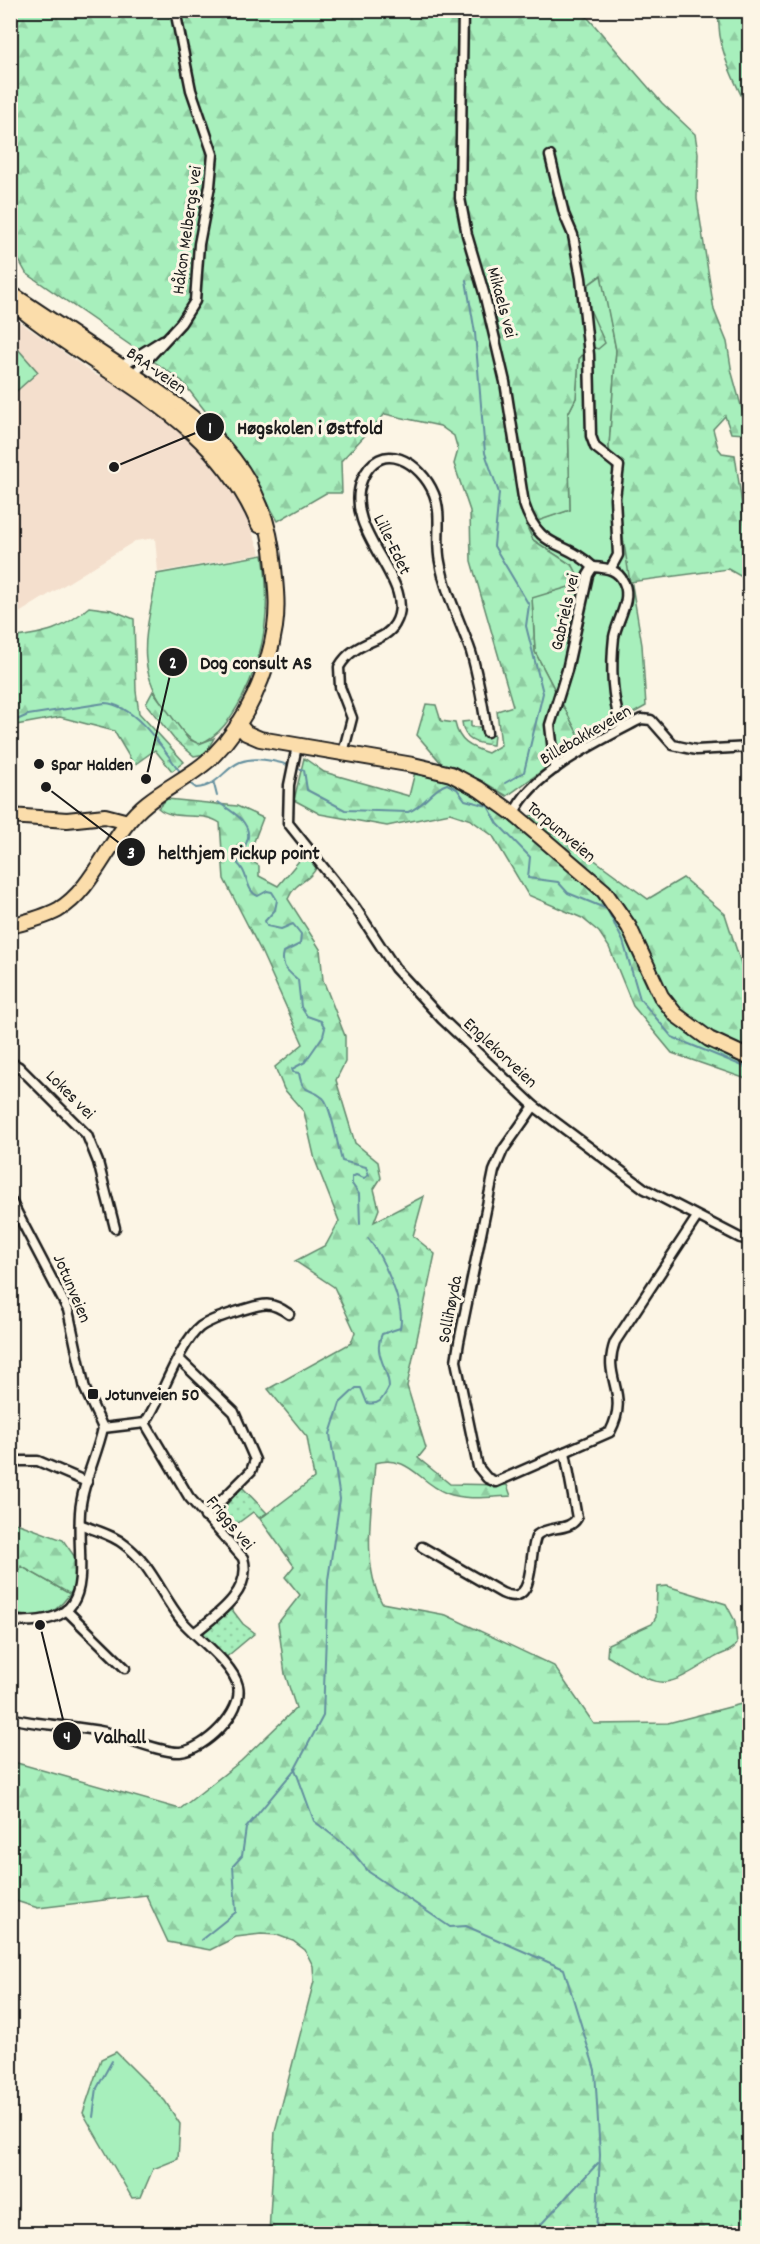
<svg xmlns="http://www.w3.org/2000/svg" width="760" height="2244" viewBox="0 0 760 2244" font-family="Dekko,sans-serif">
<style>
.built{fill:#f4dfcd}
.grass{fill:#a7efbc;stroke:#62866c;stroke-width:1.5}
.forest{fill:url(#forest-firs);stroke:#62866c;stroke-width:1.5}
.park{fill:url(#park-dots);stroke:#62866c;stroke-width:1.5}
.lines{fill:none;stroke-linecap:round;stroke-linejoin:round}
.stream{stroke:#638f9e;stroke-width:2}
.street-casing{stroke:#1c1c1c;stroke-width:13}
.primary-casing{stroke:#1c1c1c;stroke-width:18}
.street{stroke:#fcf5e5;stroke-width:8}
.primary{stroke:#fbddab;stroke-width:14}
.poi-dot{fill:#1c1c1c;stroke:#fcf5e5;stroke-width:2}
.labels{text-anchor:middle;stroke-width:6;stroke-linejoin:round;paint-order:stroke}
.street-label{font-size:18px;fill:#1c1c1c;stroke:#fcf5e5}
.poi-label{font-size:18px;font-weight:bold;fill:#1c1c1c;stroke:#fcf5e5;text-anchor:start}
.leader{fill:none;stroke:#1c1c1c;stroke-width:2}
.callout-dot{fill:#1c1c1c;stroke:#fcf5e5;stroke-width:2}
.mark-label{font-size:18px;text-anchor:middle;font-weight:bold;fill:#fff}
.callout-label{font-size:20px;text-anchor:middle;font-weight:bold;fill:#1c1c1c;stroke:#fcf5e5;stroke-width:6;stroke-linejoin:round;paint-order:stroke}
</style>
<defs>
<pattern id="forest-firs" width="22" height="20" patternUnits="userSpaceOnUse" patternTransform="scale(1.5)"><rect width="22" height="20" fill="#a7efbc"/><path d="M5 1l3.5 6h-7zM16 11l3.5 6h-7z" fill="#8fcca1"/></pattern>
<pattern id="park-dots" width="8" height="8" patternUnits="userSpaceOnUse" patternTransform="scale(1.5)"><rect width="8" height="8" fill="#a7efbc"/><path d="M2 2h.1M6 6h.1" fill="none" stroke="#8fcca1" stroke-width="1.8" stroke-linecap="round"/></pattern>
</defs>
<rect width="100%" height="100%" fill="#fcf5e5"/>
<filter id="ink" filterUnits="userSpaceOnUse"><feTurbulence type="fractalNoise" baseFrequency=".0167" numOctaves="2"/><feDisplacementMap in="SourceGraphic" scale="12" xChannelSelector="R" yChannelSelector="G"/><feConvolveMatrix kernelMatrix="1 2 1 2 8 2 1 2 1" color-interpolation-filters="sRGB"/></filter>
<g filter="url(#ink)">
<path class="built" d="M11,316L96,375L114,382L202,446L234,487L261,554L158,572L155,538L135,541L11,618Z"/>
<g class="grass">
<path d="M602,275L616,350L609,447L642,645L646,706L582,742L535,652L532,597L581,583L573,566L533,540L526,524L570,510L568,414L576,398L579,359L589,346L581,290Z"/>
<path d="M10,340L38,372L11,396H10Z"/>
<path d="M263,555C271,607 266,651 242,698C231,718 220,736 199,744C186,738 179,727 170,715C131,666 148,630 157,574Z"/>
<path d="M21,1566L70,1594C51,1619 40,1620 11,1613V1596Z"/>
<path d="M116,2052L165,2101L180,2124L178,2159L153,2169L141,2197L132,2198L83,2113L101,2059Z"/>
</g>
<g class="forest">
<path d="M11,11H582L662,103L695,134L698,153L697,199L714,310L727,342L732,373L745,420V434L731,433L725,416L713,429L718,448L722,453L735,455L746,533L749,541V581L728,569L630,582L609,447L616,350L601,275L581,290L605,343L598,349L589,346L579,359L576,398L568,414L570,510L526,525L533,540L573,566L582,583L532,598L535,652L582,742L507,796L480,780L443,765L417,735L426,704L436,705L441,721L455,723C459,742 470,747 488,753L501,745L497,711L513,706L471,561L470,511L454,464L458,450L454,436L440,426L385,414L341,461L342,493H326L278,521L244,461L182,381L26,273L16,255L11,252Z"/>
<path d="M719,11H749V111C733,79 716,47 719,11Z"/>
<path d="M89,607L112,610L134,619L136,691L139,713L184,762L172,771L155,750L134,765L114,731L60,717L16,725L11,729V638C46,633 61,631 89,607Z"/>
<path d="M153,691L188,739L199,744L214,738L205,754L194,756L174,739L146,704Z"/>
<path d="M304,758L324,772L409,796L415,772L450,782L477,794L581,880L609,908L620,927L650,993L664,1013L697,1040L749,1064V1080L672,1053L633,1006L609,947L599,932L582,918L528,895L493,836L471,820L450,813L387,826L320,814L294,800Z"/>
<path d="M167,799L237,806L263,818L248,857L259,866V876L278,886L303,856L308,857L316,868C311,881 296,880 288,899L320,949L323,980L345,1036V1062L336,1080L355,1143L378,1162L381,1178L374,1189L379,1209L374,1222L424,1196L413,1236L435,1254L407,1386L426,1448L418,1458L450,1484L507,1485L511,1496C489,1497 467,1501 446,1493C418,1482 410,1454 375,1463C372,1507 361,1563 382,1603L446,1615L554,1666L594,1724L668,1723L749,1702V2233H269L275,2131L314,1981L313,1966L305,1950L293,1941L277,1935L261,1934L236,1937L210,1950L168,1942L146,1895L38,1908L16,1901L10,1896V1761L180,1809L241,1761L296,1708L285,1674L278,1623L300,1595L285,1577L294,1566L260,1519L314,1478L307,1437L268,1389L351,1343L355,1332L334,1287L295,1261L326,1245L339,1221L315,1160L304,1112L284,1089L275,1067L303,1044L261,951L224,879L220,823C202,810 174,822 158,808Z"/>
<path d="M534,814L543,817L585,853L648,899L683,878L725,914L749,988V1051C712,1034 674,1015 655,975C643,951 637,922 620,900C595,868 557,844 528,817Z"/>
<path d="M11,1521L63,1540L79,1563L77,1581L70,1594L21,1566L11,1596Z"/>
<path d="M667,1586L726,1604L735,1621L737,1644C731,1653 723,1652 714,1658C659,1693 662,1688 607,1656L608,1644L652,1624L656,1617L657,1587Z"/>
</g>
<g class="park">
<path d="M471,721V727H480L485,735L494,734L493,745C476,743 464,742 462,722Z"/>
<path d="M242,1487L267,1513L259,1518L253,1512L226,1532L216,1517Z"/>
<path d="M230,1607L243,1624L255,1633L224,1659L204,1636L205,1630Z"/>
</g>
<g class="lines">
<g class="stream">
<path d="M466,280L475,333L485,453L499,493L494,546L529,605L526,626L543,693L524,772L505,783"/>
<path d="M10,723L28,715L105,703C136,705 163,749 181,773"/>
<path d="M297,768L304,770L307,790L345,810L408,812C424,807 431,789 447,784L457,789L465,800L488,806L498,824L530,857L528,878L558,882L568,893L607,909L623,941L640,999L672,1037L750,1069"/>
<path d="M188,782L196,788C219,786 222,770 240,762C256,756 276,761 291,766"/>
<path d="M214,784L217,796"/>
<path d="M218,802C229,810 250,820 248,837C247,846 239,855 238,864C249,873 245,891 258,896L267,891L272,892L277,900L275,910L265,921L267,926L281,929L293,924L301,934L300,944L284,952C280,967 288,971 298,980L301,1007L307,1016L321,1021L325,1028L323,1036L305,1062L292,1069L293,1072L299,1073C303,1096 309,1086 323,1098C331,1105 338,1148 342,1161L366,1167L369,1175L364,1178L356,1175L352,1177V1184L359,1194L360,1224"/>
<path d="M295,1769L314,1821L349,1848L369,1872L450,1927L466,1926L564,1969L595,2070L600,2155L596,2234"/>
<path d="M201,1940L236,1912L233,1866L242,1856L246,1828L295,1769L323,1716L328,1580L340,1499L330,1434L340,1403L356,1388H361L367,1403C380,1406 383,1398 389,1387C389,1369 372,1353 382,1334L400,1328C406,1306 382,1256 368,1238"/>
<path d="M93,2117L97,2088L112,2061"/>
<path d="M532,2234L598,2163"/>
</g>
<g class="street-casing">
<g id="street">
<path d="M463,10L460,198L467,235L484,293L505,382L524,504C540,552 564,539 593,567"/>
<path d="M550,156L564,214L573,235L581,278L589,355L591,436L595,447L619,466L615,498L618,555L611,568"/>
<path d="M121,370L126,363L163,340"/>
<path d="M132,376L181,323L195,301L199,244L210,186L213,154L191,90L175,10"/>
<path d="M593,567C607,568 618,569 624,583C632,600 617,620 614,637C611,664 612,696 620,722"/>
<path d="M297,746L289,785L288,823L355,907L395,968L442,1019L534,1106L645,1189L740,1238L750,1240"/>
<path d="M343,753L352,718L340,687L339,667C355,639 384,644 395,624C420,583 341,533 362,480C380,437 421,462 434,494C443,516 435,539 440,562C445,592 461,623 471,652C479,679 483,705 487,732"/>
<path d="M555,769L550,725L567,670L588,575L593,567"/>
<path d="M514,814C530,773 603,739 641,719L651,720L673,745L696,750L750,747"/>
<path d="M10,1062L19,1067L87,1135L98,1162L115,1228"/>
<path d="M534,1106L503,1150L494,1171L459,1342L456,1361L478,1467L487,1478L496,1482L610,1432C631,1392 601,1379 615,1342L697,1217"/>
<path d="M10,1199L68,1310L85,1389L103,1428"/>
<path d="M179,1359L234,1412L255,1460L251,1471L205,1517"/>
<path d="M145,1423L189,1497L243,1558C253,1590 217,1615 194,1633"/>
<path d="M103,1428L145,1423C162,1398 179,1344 200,1327C211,1319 229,1314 242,1310C264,1303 271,1301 289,1314"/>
<path d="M10,1461H38L87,1482"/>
<path d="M422,1547L502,1593C538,1609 527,1552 537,1535C549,1525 569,1532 577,1518L565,1452"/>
<path d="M66,1610L125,1668"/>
<path d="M10,1621C101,1627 76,1573 80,1512C82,1484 97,1456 103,1428"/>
<path d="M10,1718C42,1726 74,1725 105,1732C124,1737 162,1753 180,1752C204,1750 244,1712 238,1686C233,1664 197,1638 182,1621C162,1597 151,1564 125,1545C112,1534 95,1531 80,1524"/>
</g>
</g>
<g class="primary-casing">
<g id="primary">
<path d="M10,293C47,317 83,342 120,366C200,419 267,465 274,568C276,588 278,607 275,627C268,673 247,722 213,756C194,775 168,786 147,803C111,831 96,888 58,910C43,918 26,922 10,926"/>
<path d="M22,310C109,380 213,416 259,525"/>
<path d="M238,724L246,733L260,739L413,765L451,774L479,789L514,814L604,891L629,927L661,996L676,1015L709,1039L750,1058"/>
<path d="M10,816L67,820L105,816L128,822"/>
</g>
</g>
<use href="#street" class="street"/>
<use href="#primary" class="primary"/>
</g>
</g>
<g class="poi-dot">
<circle cx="39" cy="764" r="6"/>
<rect x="87" y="1388" width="12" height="12" rx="3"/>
</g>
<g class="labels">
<g class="street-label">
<text transform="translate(186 230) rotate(-82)" y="6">Håkon Melbergs vei</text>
<text transform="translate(503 302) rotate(75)" y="6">Mikaels vei</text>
<text transform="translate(157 370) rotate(35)" y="6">BRA-veien</text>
<text transform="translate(393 544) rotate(64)" y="6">Lille-Edet</text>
<text transform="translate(564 612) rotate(-77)" y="6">Gabriels vei</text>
<text transform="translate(585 734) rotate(-30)" y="6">Billebakkeveien</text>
<text transform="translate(562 831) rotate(40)" y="6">Torpumveien</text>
<text transform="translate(501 1052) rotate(43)" y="6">Englekorveien</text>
<text transform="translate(71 1094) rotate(45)" y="6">Lokes vei</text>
<text transform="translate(73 1288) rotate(67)" y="6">Jotunveien</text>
<text transform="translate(449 1309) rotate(-79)" y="6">Sollihøyda</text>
<text transform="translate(231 1522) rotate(50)" y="6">Friggs vei</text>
</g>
<g class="poi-label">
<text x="51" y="770">Spar Halden</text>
<text x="105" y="1400">Jotunveien 50</text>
</g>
</g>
<path class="leader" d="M114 467L210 427M146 779L173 662M46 787L131 852M40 1625L67 1736"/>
<g class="callout-dot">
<circle cx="114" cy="467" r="6"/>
<circle cx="146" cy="779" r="6"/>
<circle cx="46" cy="787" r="6"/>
<circle cx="40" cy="1625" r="6"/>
<circle cx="210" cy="427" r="15"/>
<circle cx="173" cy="662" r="15"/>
<circle cx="131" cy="852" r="15"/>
<circle cx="67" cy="1736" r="15"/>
</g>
<g class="mark-label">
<text x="210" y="433">1</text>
<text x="173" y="668">2</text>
<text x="131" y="858">3</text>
<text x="67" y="1742">4</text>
</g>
<g class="callout-label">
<text x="310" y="434">Høgskolen i Østfold</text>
<text x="256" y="669">Dog consult AS</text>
<text x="239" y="859">helthjem Pickup point</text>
<text x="120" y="1743">Valhall</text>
</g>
<rect width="760" height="2244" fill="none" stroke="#fcf5e5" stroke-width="36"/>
<rect x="18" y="18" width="724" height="2208" fill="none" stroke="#1c1c1c" stroke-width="2" filter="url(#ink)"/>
</svg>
